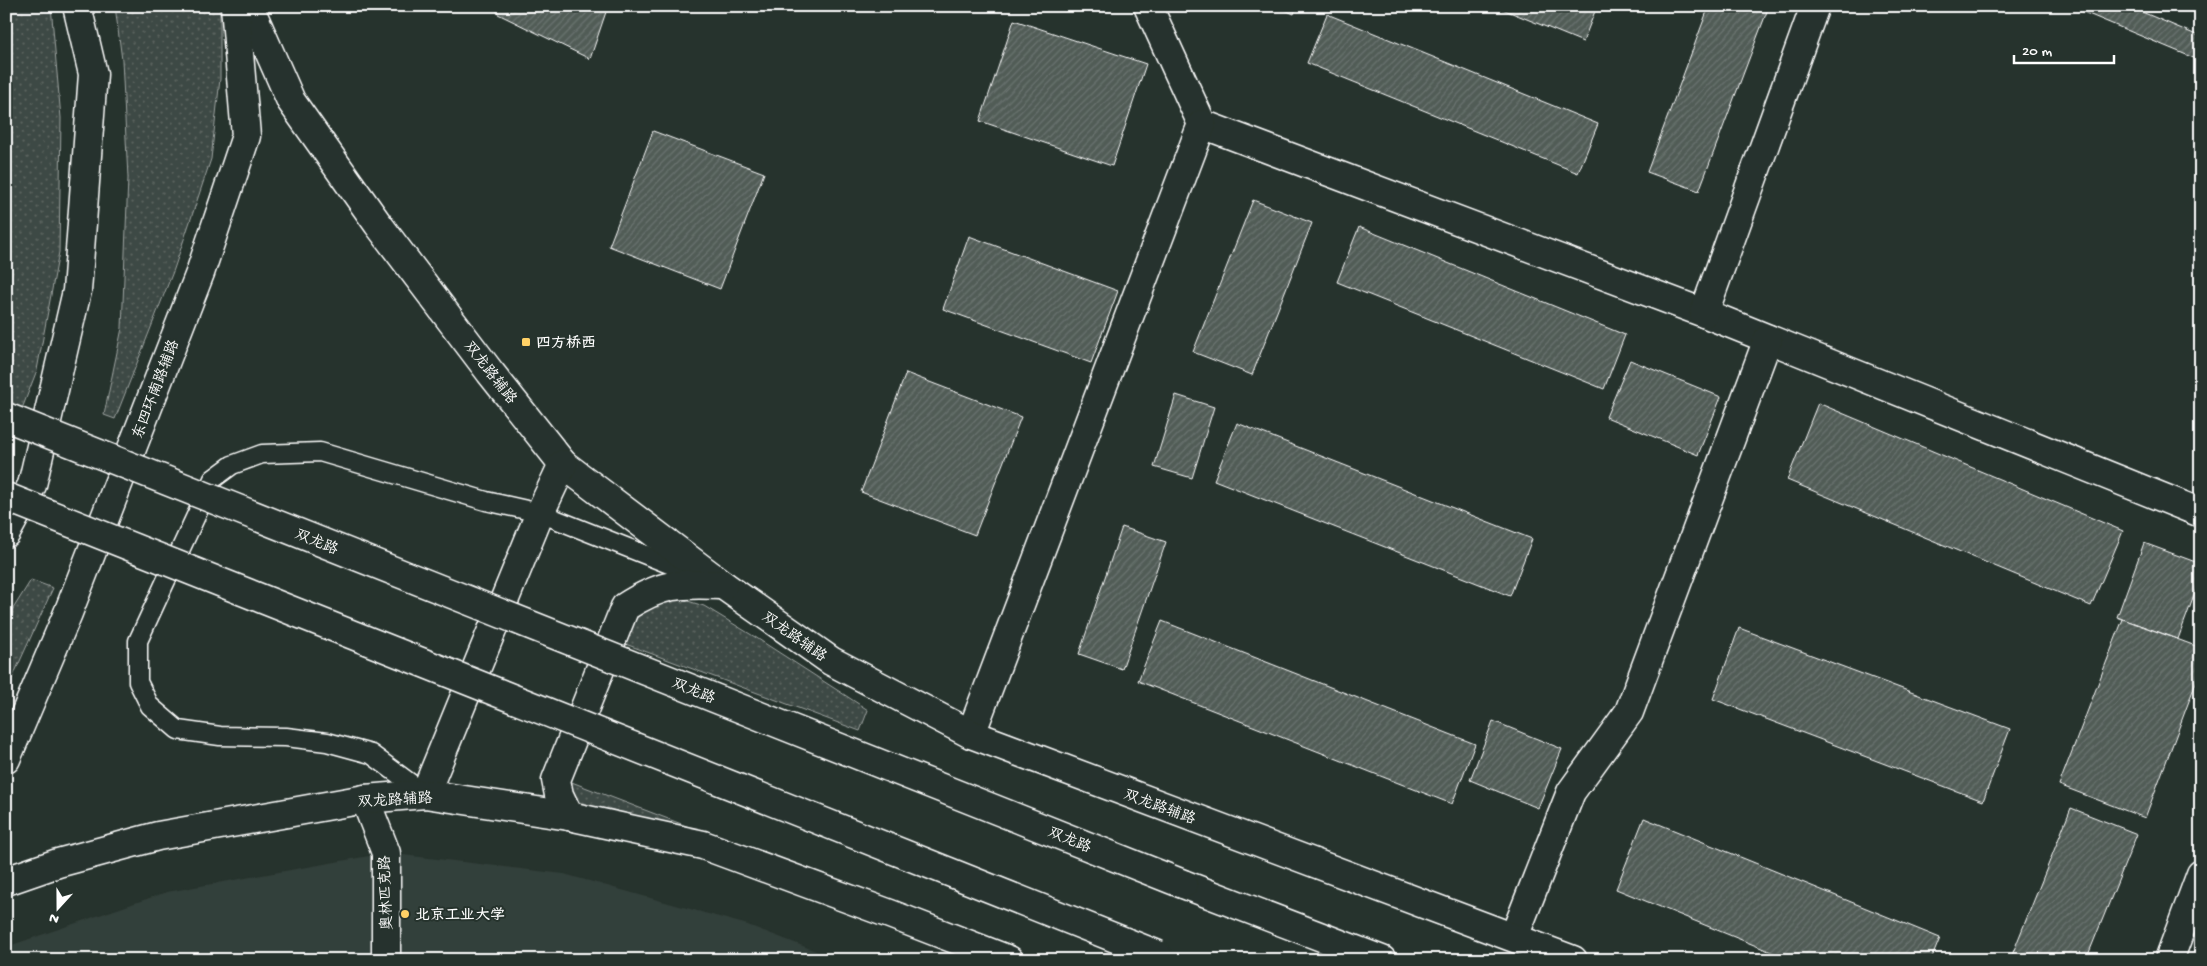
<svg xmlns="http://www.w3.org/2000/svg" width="2207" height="966" viewBox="0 0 2207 966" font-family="'Gochi Hand','LXGW WenKai TC',sans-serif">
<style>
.built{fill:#333f3a}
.grass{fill:url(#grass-dots);stroke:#9ea4a2}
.building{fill:url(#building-hatch);stroke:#fff}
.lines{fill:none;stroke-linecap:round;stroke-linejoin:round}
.service-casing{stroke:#fff;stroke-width:21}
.minor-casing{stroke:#fff;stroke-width:31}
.secondary-casing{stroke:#fff;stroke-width:31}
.primary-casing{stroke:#fff;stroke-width:31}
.motorway-casing{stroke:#fff;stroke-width:31}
.service{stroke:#26332d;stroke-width:18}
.minor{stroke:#26332d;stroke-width:28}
.secondary{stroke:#26332d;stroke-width:28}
.primary{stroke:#26332d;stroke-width:28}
.motorway{stroke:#26332d;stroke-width:28}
.primary-bridge-casing{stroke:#fff;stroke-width:31;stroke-linecap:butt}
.primary-bridge{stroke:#26332d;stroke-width:28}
.poi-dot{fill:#ffd166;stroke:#26332d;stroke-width:2}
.labels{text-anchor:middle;stroke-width:4;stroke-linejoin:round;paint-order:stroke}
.poi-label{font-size:15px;font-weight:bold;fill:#fff;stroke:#26332d;text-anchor:start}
.street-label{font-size:15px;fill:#fff;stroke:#26332d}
</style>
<defs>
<pattern id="grass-dots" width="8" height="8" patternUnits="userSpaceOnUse" patternTransform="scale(1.25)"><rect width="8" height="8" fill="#3e4944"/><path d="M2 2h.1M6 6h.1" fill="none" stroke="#5b6460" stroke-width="1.8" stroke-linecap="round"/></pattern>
<pattern id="building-hatch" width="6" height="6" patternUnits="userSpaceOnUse" patternTransform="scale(1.25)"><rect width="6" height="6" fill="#515c57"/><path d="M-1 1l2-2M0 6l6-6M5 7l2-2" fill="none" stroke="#6b7470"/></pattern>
</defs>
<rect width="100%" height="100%" fill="#26332d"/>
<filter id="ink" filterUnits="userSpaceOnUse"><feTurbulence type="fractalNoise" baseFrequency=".02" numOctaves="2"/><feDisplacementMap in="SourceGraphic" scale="10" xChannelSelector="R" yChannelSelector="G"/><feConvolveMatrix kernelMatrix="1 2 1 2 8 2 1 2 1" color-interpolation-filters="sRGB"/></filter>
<g filter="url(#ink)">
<path class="built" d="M386,853L564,874L748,925L839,960H6V947L167,892Z"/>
<g class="grass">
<path d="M6,6H51L61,118L59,252L37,370L6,450Z"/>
<path d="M115,6H220V79L211,159L174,269L115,419L104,415L122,328L128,178L122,60Z"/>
<path d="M31,580L53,588L6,692V620Z"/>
<path d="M678,598L704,606L755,637L868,710L860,731L620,642L628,619L652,603Z"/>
<path d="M569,781L752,851L610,809L580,806L575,802Z"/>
</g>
<g class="building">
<path d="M494,6H608L590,59L498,14Z"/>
<path d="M1276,6H1297L1294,14Z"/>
<path d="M1495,6H1597L1583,42Z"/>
<path d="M1709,6H1769L1699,191L1647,172Z"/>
<path d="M2069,6H2128L2201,37V61Z"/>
<path d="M1327,14L1598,124L1578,173L1307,63Z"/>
<path d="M1014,20L1146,64L1112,166L980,121Z"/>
<path d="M653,131L764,173L720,289L609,246Z"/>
<path d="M1253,200L1312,223L1252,375L1193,352Z"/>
<path d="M1359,227L1625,335L1604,389L1337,282Z"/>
<path d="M969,236L1118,291L1091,363L943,309Z"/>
<path d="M1630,360L1721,397L1698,455L1606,417Z"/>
<path d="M906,373L1021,417L975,535L861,492Z"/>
<path d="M1176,395L1214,407L1192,478L1154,467Z"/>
<path d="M1818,403L2123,531L2091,606L1787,480Z"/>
<path d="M1237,423L1532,539L1510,596L1214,480Z"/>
<path d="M1122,527L1166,542L1122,669L1079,654Z"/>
<path d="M2144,543L2201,564V577L2178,639L2117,617Z"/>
<path d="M2123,619L2201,648V669L2145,818L2059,785Z"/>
<path d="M1162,621L1475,744L1452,804L1138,681Z"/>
<path d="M1739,628L2010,729L1983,801L1713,699Z"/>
<path d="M1493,721L1562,749L1538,808L1470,780Z"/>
<path d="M2071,808L2137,834L2086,960H2010Z"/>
<path d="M1644,818L1940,938L1931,960H1791L1616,889Z"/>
</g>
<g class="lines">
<g class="service-casing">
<path id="service" d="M425,794L371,754L327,742L286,737L220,736L178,730L150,706L138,682V641L213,479L232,465L262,454L320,452L486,501L540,513L699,576"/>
</g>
<g class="minor-casing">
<g id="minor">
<path d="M1148,6L1202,124L1704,313L2201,513"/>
<path d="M1704,313L1815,6"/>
<path d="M971,734L1202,124"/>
<path d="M365,799L386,853V960"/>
<path d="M1514,937L1571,792L1629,712L1768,339"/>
<path d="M2169,960L2201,874"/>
</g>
</g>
<g class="secondary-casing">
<g id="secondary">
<path d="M249,6L291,101L378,224L490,372L563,464L723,585L831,661L971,734L1573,960"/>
<path d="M6,759L68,613L200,273L246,136L235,6"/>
<path d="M425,794L540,513L563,464"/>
<path d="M569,816L559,795L556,780L625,607C662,583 679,583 723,585"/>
<path d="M6,881L58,863L158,836L365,799L425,794L569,816L703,845L890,914L1009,960"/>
</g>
</g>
<g class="primary-casing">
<path id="primary" d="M1183,884L1382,960"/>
</g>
<g class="motorway-casing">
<path id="motorway" d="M6,533L32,485L77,291L93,74L77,6"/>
</g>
<use href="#service" class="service"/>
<use href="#minor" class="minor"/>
<use href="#secondary" class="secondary"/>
<use href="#primary" class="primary"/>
<use href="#motorway" class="motorway"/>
<g class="primary-bridge-casing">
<g id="primary-bridge">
<path d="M6,417L1183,884"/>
<path d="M6,497L1158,955"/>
</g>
</g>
<use href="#primary-bridge" class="primary-bridge"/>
</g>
</g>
<g class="poi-dot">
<rect x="521" y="337" width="10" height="10" rx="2.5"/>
<circle cx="405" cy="914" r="5"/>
</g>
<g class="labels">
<g class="poi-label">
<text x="536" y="347">四方桥西</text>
<text x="415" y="919">北京工业大学</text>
</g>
<g class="street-label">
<text transform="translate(491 372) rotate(52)" y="5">双龙路辅路</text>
<text transform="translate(155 389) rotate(-69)" y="5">东四环南路辅路</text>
<text transform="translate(317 541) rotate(22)" y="5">双龙路</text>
<text transform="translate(795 636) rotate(35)" y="5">双龙路辅路</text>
<text transform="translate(694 690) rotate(22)" y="5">双龙路</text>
<text transform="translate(395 799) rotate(-3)" y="5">双龙路辅路</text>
<text transform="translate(1160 806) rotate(20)" y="5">双龙路辅路</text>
<text transform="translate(1070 839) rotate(22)" y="5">双龙路</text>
<text transform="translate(385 893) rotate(-92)" y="5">奥林匹克路</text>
</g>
</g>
<rect width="2207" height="966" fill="none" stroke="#26332d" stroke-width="25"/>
<rect x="12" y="12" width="2182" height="941" fill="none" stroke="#fff" stroke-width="2" filter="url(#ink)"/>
<g transform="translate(58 908) rotate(201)" stroke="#26332d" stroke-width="4" paint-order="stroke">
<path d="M0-4L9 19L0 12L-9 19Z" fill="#ffffff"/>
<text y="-8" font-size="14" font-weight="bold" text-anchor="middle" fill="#ffffff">N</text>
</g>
<path d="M2014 55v8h100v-8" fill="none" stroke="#ffffff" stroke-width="2.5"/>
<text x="2022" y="55" font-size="15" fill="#ffffff" stroke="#26332d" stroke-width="4" paint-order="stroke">20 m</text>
</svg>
